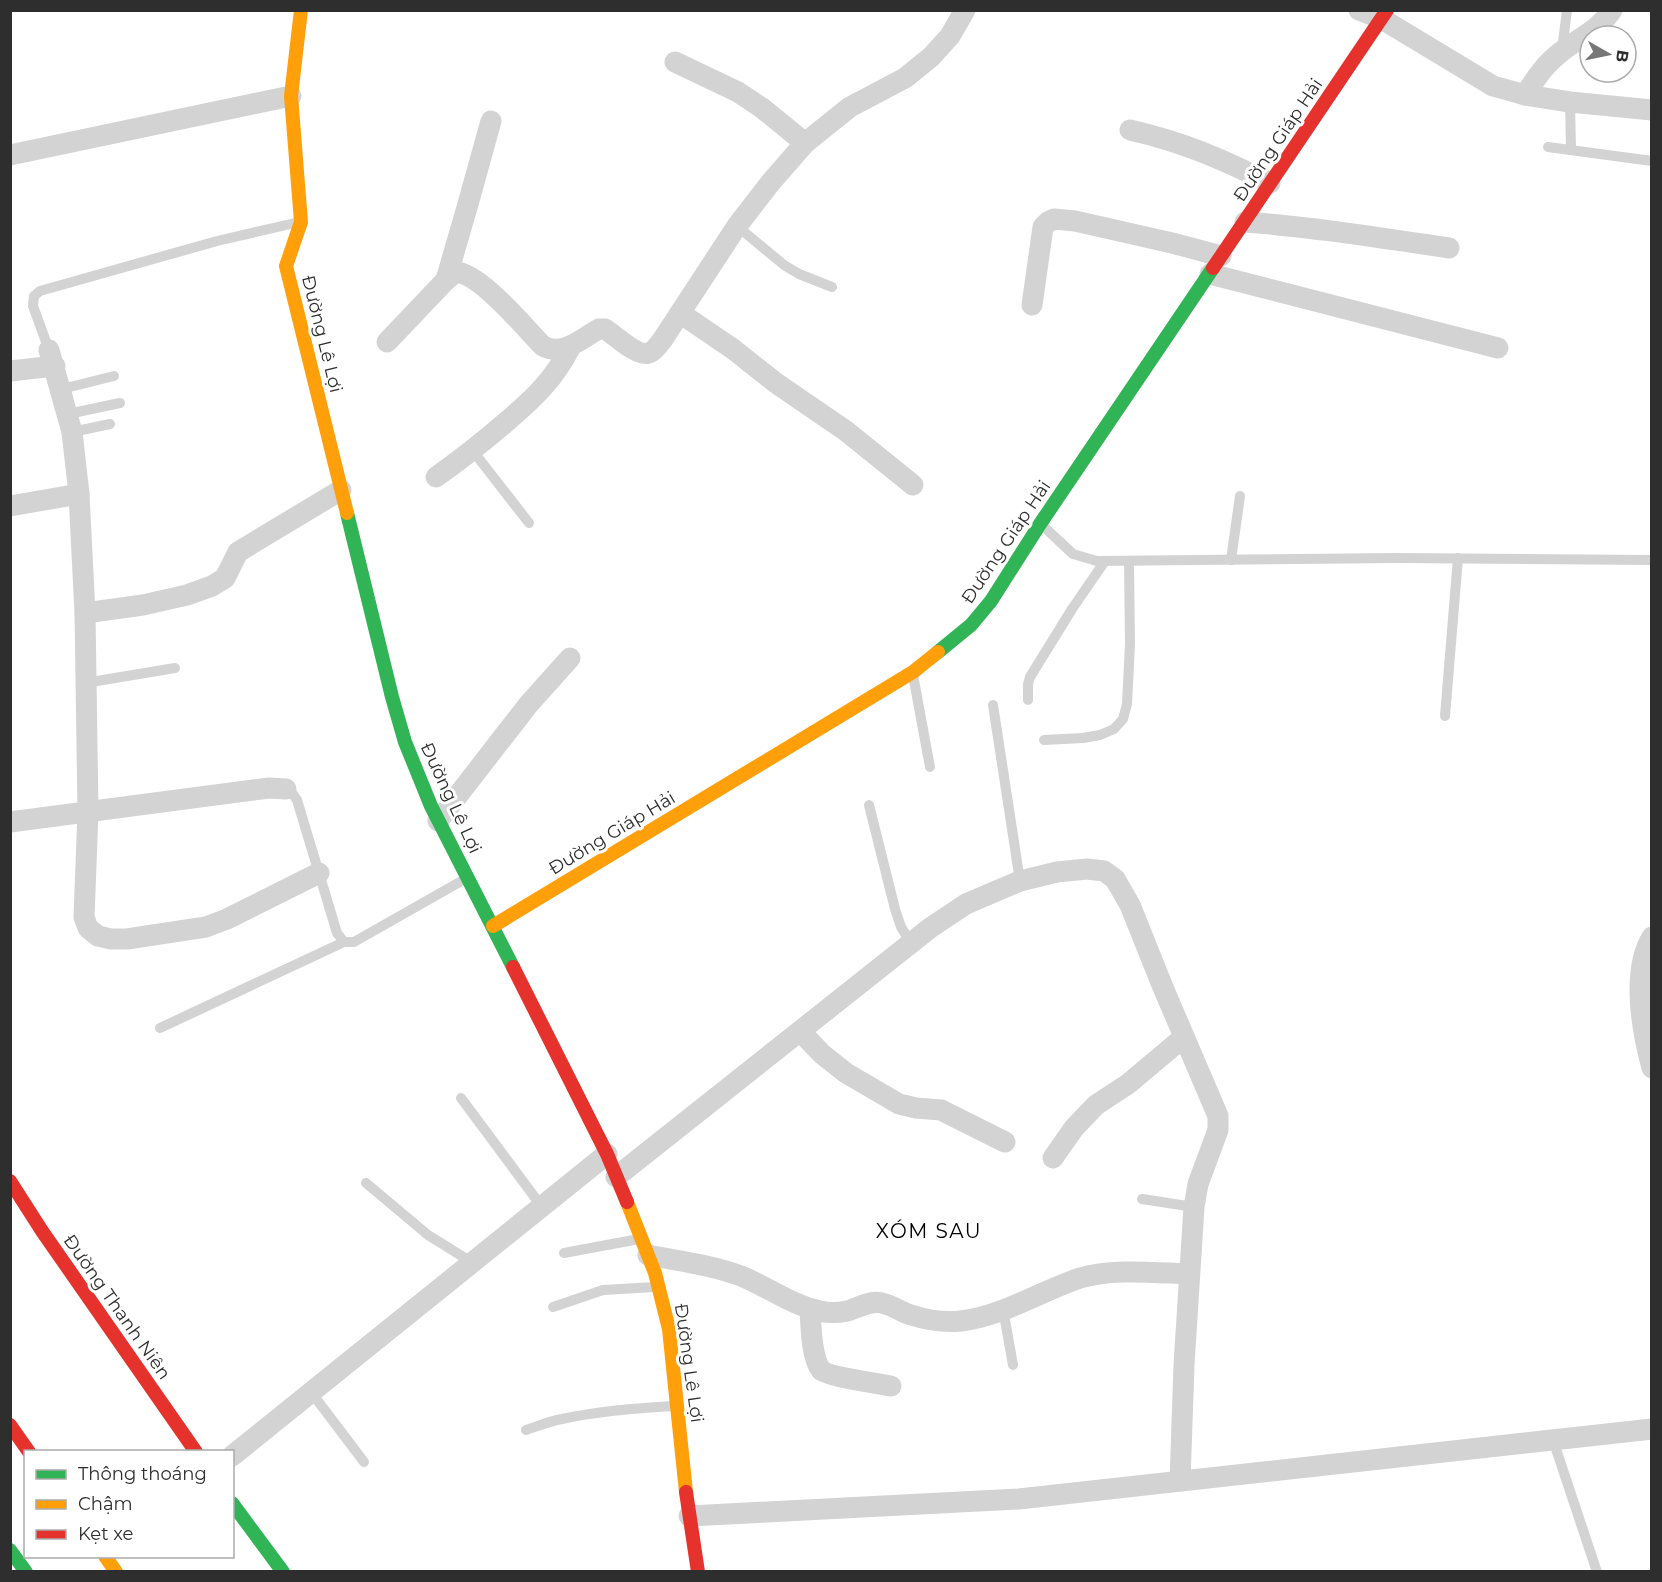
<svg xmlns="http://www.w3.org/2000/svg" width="1662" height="1582" viewBox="0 0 1662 1582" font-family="Montserrat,sans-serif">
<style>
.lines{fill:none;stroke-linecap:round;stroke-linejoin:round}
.lane{stroke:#d3d3d3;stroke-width:10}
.street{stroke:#d3d3d3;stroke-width:21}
.fast{stroke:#30b455;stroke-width:14}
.slow{stroke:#ff9f0a;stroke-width:14}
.jam{stroke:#e5322d;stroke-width:14}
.labels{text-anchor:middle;stroke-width:6;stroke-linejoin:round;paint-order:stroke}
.street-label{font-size:18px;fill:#2e2e2e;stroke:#fff}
.neighbourhood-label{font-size:20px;letter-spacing:1.5px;fill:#000;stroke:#fff}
</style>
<rect width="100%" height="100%" fill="#fff"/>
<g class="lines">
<g class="lane">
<path d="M1562,50L1567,10"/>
<path d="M1570,102L1571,150"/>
<path d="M1548,147L1652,161"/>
<path d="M737,226L784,265L799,274L832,287"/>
<path d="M49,350L33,306L34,296L40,291L217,241L295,223"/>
<path d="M62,389L114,376"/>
<path d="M68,414L120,403"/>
<path d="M72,432L110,424"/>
<path d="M473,451L529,523"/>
<path d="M1043,526L1073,554L1097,561L1398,558L1652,560"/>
<path d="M1231,560L1240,496"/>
<path d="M913,675L930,767"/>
<path d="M85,683L175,668"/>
<path d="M1028,700V684L1030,677L1072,609L1105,561"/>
<path d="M993,705L1020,881"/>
<path d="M1445,716L1458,558"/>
<path d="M1044,740L1083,738L1100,735L1114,729L1123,719L1127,704L1130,644L1129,562"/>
<path d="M286,789L292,793L297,800L337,933L344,942"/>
<path d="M869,805L895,909L901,927L911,943"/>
<path d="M160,1028L344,942H354L465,879"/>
<path d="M461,1098L542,1207"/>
<path d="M366,1183L428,1235L473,1263"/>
<path d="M1142,1199L1194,1207"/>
<path d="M564,1253L639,1239"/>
<path d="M553,1307L603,1290L655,1287"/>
<path d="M1003,1309L1013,1365"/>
<path d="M311,1392L364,1462"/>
<path d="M526,1430C538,1426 550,1421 562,1419C599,1411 636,1408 674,1406"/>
<path d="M1553,1440L1597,1572"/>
</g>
<g class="street">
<path d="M1359,10L1382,19L1493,86L1525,95L1570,102L1652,110"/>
<path d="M675,62L738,92L762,108L805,143"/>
<path d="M1525,95C1536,78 1545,64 1561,52C1580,37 1598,31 1612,10"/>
<path d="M1130,130C1183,142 1222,159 1270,183"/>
<path d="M10,155L291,96"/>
<path d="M1245,222C1313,227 1381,238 1449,248"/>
<path d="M1210,274L1498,348"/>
<path d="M446,280L468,204L491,121"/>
<path d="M1032,305L1043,227L1048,222L1054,219L1075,221L1172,243L1221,256"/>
<path d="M680,313L733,349L776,383L846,431L913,485"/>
<path d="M387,342L446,280L456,272C481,274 524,327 543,346C563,357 582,338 599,329H605C615,335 637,357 649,353C655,351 659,344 663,339L737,226L771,182L805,143L850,107L905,78L931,57L950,36L965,10"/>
<path d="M49,350L72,432L79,494L85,613L88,812L84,917L88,928L98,936L111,939H127L206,927L227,919L319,873"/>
<path d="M10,371L55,366"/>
<path d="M436,477C460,460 483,442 505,423C533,399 554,380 571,346"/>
<path d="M10,506L79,494"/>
<path d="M85,613L143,605L187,595L212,586L225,578L238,552L341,490"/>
<path d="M438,821L528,705L570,658"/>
<path d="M10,822L269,788L286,789"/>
<path d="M1652,937C1631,971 1642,1031 1652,1068"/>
<path d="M800,1031L822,1054L846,1073L899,1104L916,1108L941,1110L1005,1142"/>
<path d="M1053,1158L1074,1128L1096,1105L1128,1084L1184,1037"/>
<path d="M616,1177L930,928L966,904L1020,881L1057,872L1087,869L1104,871L1115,879L1130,905L1162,985L1218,1116V1130L1198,1184L1194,1207L1184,1365L1180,1481"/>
<path d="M648,1255C679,1261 712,1265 741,1276C768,1287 791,1305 820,1311C828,1313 838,1313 847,1311C858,1308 870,1300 882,1303C892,1305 901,1312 911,1315C927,1320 944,1323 961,1321C1003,1316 1041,1291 1080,1278C1113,1268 1156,1273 1189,1274"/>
<path d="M810,1309C811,1325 811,1357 821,1370C827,1376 879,1384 891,1386"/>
<path d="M232,1456L607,1154"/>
<path d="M689,1516L1019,1499L1652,1429"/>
</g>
<g class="fast">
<path d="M347,513L392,697L405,742L431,806L513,967"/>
<path d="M938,652L971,625L991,601L1040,524L1213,268"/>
<path d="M232,1503L283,1572"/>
<path d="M10,1550L26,1572"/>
</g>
<g class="slow">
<path d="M301,10L291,96L301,222L286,266L347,513"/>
<path d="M493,926L913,672L938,652"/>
<path d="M627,1202L655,1273L669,1329L686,1492"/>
<path d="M105,1556L116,1572"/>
</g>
<g class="jam">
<path d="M1213,268L1387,10"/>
<path d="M513,967L607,1154L627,1202"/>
<path d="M10,1181L42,1231L196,1452"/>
<path d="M10,1425L29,1452"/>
<path d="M686,1492L698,1572"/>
</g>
</g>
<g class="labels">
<g class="street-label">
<text transform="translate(1278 140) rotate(-56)" y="6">Đường Giáp Hải</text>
<text transform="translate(322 334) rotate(76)" y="6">Đường Lê Lợi</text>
<text transform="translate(1006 542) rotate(-56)" y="6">Đường Giáp Hải</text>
<text transform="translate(451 798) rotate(65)" y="6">Đường Lê Lợi</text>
<text transform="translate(612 833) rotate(-31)" y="6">Đường Giáp Hải</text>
<text transform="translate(117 1307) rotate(55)" y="6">Đường Thanh Niên</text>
<text transform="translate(689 1363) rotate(82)" y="6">Đường Lê Lợi</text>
</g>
<g class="neighbourhood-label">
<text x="929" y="1238">XÓM SAU</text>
</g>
</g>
<rect width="1662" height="1582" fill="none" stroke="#2e2e2e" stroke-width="24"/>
<rect x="24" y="1450" width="210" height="108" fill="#ffffff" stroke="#ababab" stroke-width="1.5"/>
<rect x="36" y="1470" width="30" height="9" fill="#30b455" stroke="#ababab" stroke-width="1.5"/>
<text x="78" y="1480" font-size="18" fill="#2e2e2e">Thông thoáng</text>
<rect x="36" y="1500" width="30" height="9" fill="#ff9f0a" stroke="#ababab" stroke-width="1.5"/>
<text x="78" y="1510" font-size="18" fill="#2e2e2e">Chậm</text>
<rect x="36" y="1530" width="30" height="9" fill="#e5322d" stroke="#ababab" stroke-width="1.5"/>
<text x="78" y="1540" font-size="18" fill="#2e2e2e">Kẹt xe</text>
<g transform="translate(1608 54) rotate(99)"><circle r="28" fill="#ffffff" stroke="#ababab" stroke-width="1.5"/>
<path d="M0-4.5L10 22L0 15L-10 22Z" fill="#777777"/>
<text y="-9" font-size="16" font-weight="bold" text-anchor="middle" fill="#2e2e2e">B</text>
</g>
</svg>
